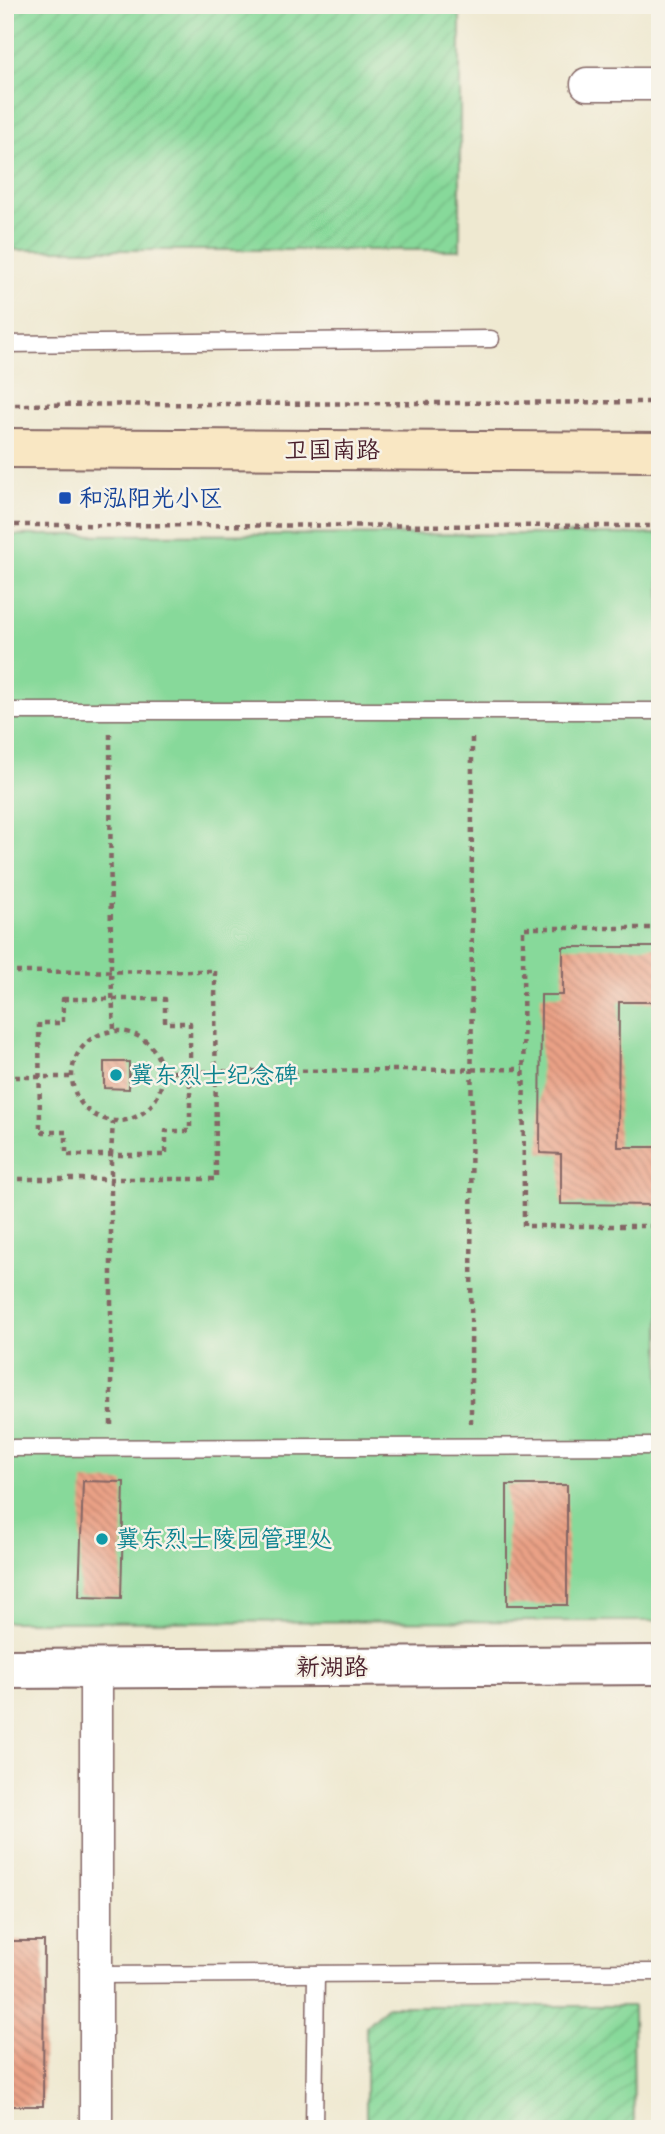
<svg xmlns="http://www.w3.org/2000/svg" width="665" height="2134" viewBox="0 0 665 2134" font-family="'Comic Neue','LXGW WenKai TC',sans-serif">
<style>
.park{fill:#87d99a;stroke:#687c62;stroke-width:2}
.garden{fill:url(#garden-furrows);stroke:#687c62;stroke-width:2}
.building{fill:url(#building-back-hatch)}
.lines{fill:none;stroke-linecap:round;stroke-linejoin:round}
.service-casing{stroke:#846665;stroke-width:19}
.minor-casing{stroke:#846665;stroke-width:35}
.tertiary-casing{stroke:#846665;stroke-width:42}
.secondary-casing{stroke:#846665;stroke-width:42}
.path{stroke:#846665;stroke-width:4.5;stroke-dasharray:5 5;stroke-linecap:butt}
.service{stroke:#fff;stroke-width:16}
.minor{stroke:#fff;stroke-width:32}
.tertiary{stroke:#fff;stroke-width:38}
.secondary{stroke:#f9e7c3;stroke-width:38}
.transit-dot{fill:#1a4fb4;stroke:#f7f3e8;stroke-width:2.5}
.culture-dot{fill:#0f9aa8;stroke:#f7f3e8;stroke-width:2.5}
.labels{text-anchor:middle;stroke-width:5;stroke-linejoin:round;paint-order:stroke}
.street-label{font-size:24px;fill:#4a1f2b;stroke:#f7f3e8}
.transit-label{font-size:24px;fill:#164399;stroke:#f7f3e8;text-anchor:start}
.culture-label{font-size:24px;fill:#0d838f;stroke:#f7f3e8;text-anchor:start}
</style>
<defs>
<pattern id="garden-furrows" width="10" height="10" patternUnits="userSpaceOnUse" patternTransform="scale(1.75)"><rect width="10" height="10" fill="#87d99a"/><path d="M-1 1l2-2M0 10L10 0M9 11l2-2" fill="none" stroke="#76ba85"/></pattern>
<pattern id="building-back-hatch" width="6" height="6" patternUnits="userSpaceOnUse" patternTransform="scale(1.75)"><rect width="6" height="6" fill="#eaa186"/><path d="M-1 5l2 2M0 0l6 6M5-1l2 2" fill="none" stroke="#c0836e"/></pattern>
</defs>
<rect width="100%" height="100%" fill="#f7f3e8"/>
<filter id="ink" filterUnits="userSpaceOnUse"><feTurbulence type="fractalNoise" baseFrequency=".0143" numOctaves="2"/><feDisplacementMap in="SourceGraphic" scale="14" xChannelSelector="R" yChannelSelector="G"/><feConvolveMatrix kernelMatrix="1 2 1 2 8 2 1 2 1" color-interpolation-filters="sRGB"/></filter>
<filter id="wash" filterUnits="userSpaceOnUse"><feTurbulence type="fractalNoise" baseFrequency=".00686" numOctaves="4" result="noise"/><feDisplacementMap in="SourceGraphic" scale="28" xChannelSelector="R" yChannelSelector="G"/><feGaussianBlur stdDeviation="1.57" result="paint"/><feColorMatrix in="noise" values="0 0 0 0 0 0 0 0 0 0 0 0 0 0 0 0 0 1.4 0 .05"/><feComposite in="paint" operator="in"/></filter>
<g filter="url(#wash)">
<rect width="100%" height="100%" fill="#efe9d1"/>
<path class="park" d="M660,534V1621L5,1622V535Z"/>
<g class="garden">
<rect x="5" y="5" width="455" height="245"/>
<path d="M387,2006H633L634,2129H366V2026Z"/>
</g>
<g id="blocks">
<g class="building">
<path d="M563,947H660V1002H619L618,1147H660V1205L561,1204V1154L540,1153L541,995H563Z"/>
<path d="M104,1062H129V1089L104,1088Z"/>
<path d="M83,1481L124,1482L121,1598L79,1597Z"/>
<rect x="507" y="1485" width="60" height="120"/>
<path d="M5,1941H44L43,2106H5Z"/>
</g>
</g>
</g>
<g filter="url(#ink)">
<use href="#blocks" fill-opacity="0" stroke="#846665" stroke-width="2"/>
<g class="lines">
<g class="service-casing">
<g id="service">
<path d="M5,344L491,339"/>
<path d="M5,711H660"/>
<path d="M5,1448L660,1446"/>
<path d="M96,1975L660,1972"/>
<path d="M314,2129L316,1974"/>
</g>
</g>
<g class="minor-casing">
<g id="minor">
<path d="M587,84H660"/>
<path d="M96,1668V2129"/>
</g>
</g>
<g class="tertiary-casing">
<path id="tertiary" d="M5,1669L660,1665"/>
</g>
<g class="secondary-casing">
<path id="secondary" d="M5,448L660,452"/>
</g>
<g class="path">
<path d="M5,405L660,402"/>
<path d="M5,525L660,526"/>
<path d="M110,734L111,972L114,1030"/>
<path d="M660,928H523L524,1226H660"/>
<path d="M215,971L216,1179H9L8,972Z"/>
<path d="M63,999H165V1023H190V1131H166V1155H66V1132H40L39,1023H63Z"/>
<circle cx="117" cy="1076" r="45"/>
<path d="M162,1072L523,1069"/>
<path d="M5,1077H71"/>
<path d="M471,1423L472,736"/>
<path d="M111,1425V1155L113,1121"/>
</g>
<use href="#service" class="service"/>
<use href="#minor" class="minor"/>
<use href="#tertiary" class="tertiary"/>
<use href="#secondary" class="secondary"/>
</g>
</g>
<rect class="transit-dot" x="58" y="491" width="14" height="14" rx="3.5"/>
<g class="culture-dot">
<circle cx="116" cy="1075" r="7"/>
<circle cx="102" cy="1539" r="7"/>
</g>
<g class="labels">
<g class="street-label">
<text x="332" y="458">卫国南路</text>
<text x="332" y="1675">新湖路</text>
</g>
<g class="transit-label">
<text x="79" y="506">和泓阳光小区</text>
</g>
<g class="culture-label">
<text x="130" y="1083">冀东烈士纪念碑</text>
<text x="116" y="1547">冀东烈士陵园管理处</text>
</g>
</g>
<rect width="665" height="2134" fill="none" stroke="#f7f3e8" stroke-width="28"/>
</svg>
